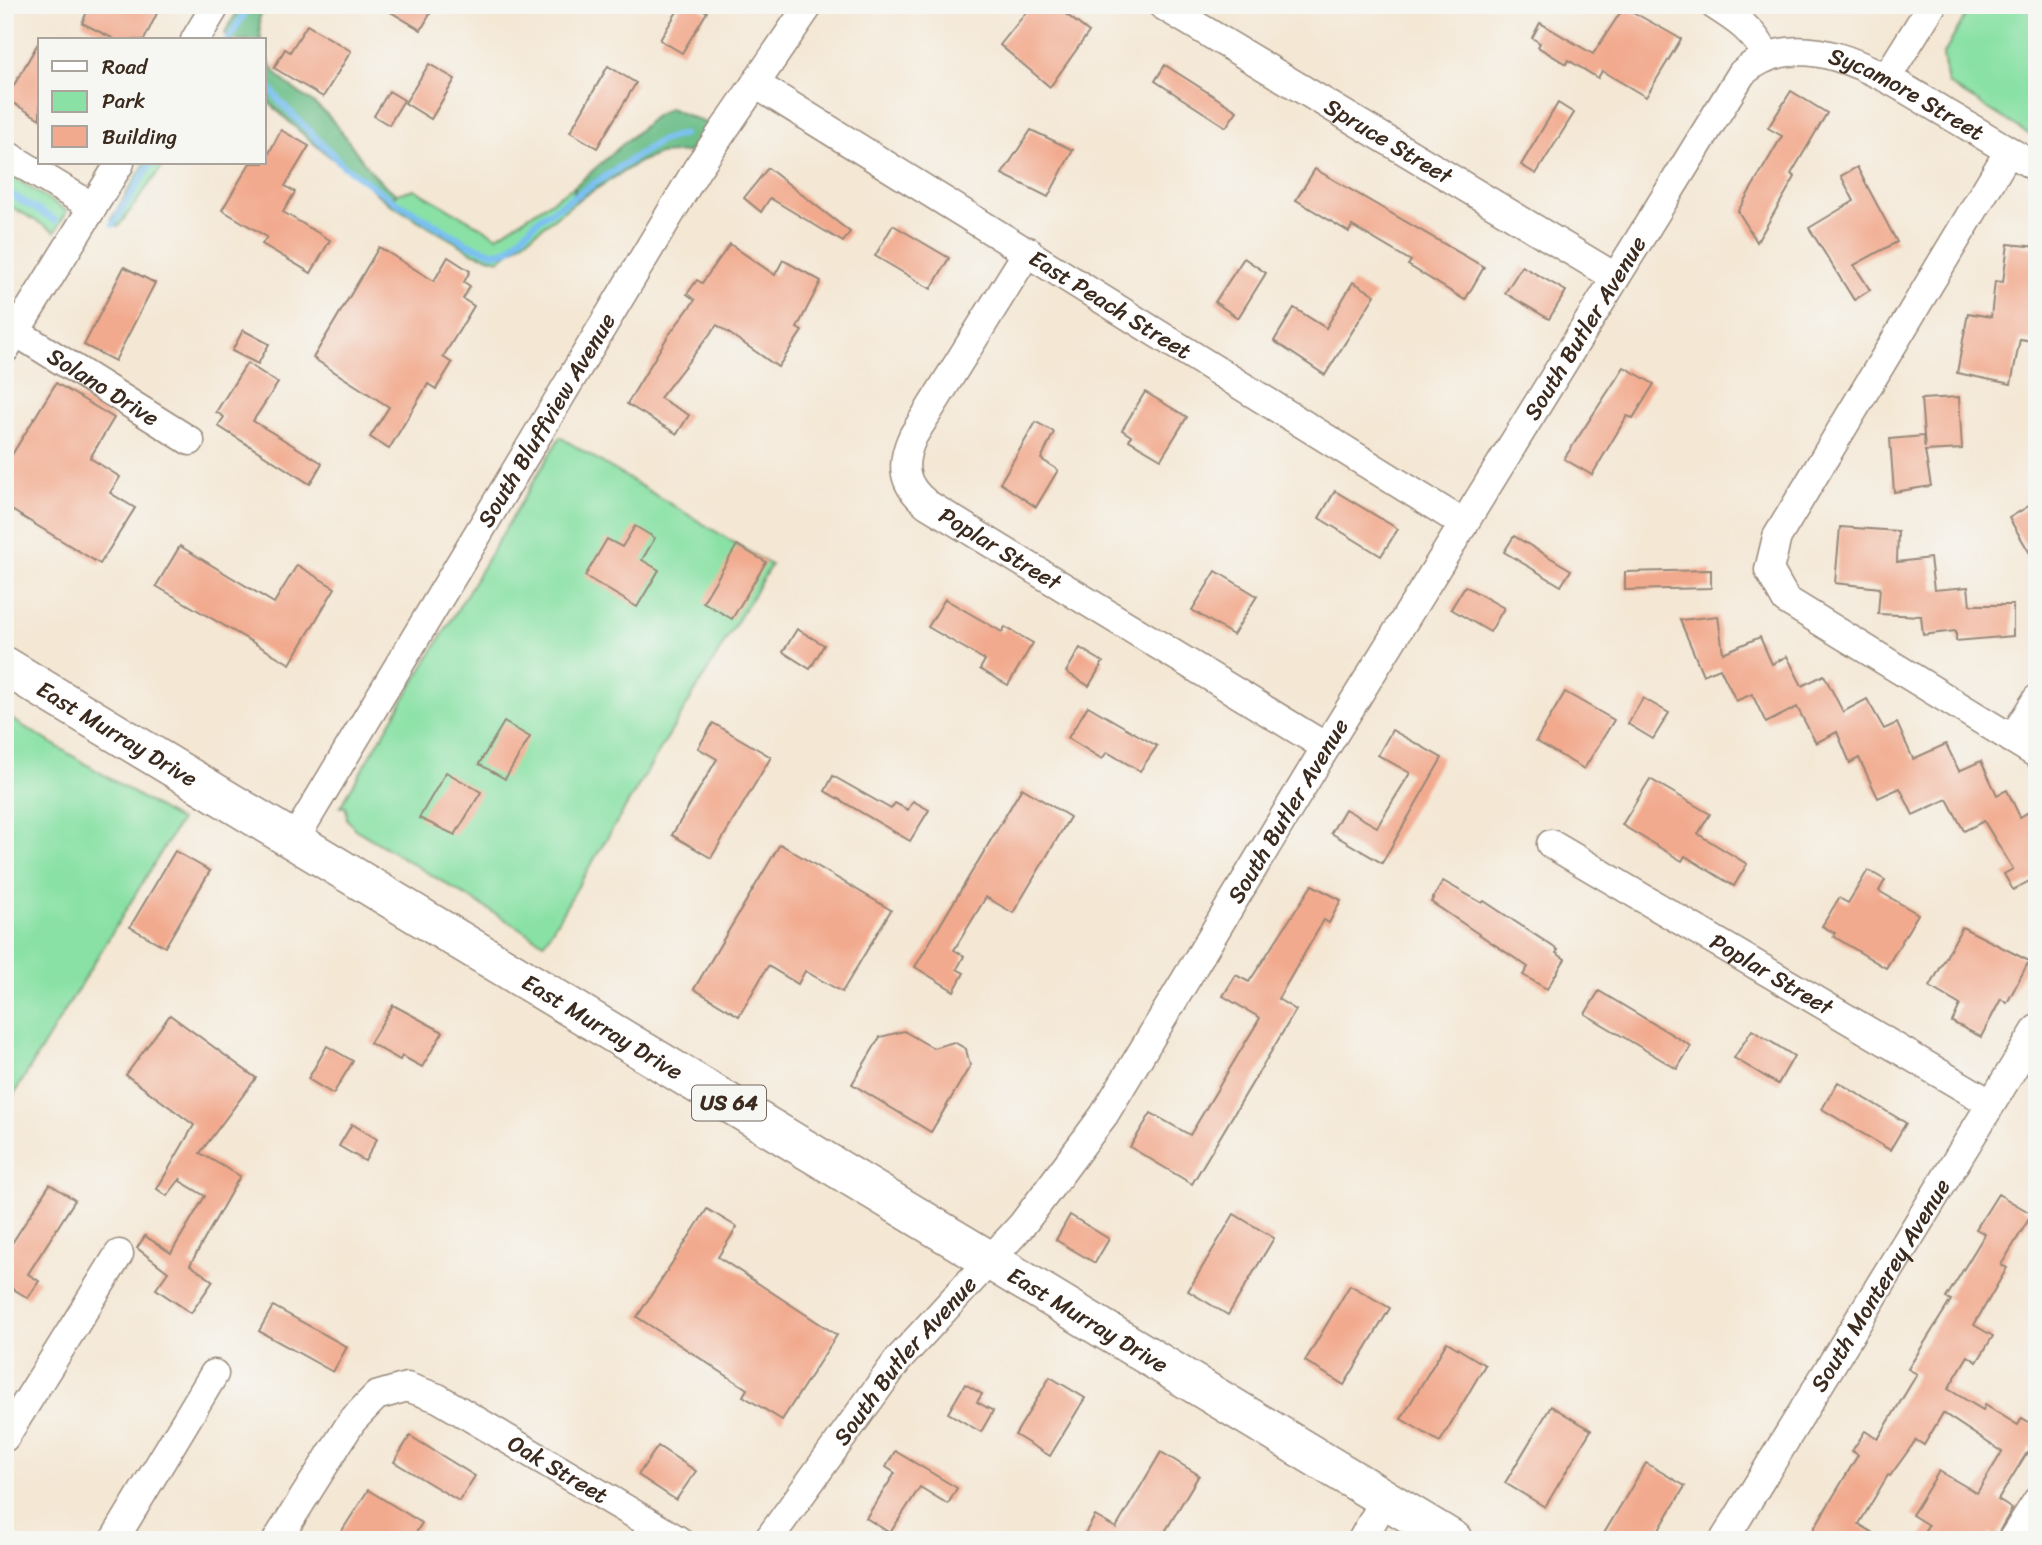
<svg xmlns="http://www.w3.org/2000/svg" width="2042" height="1545" viewBox="0 0 2042 1545" font-family="Sriracha,sans-serif">
<style>
.green{fill:#89e1a5;stroke:#628662;stroke-width:2}
.forest{fill:#6ebf8a;stroke:#547454;stroke-width:2}
.lines{fill:none;stroke-linecap:round;stroke-linejoin:round}
.stream{stroke:#7ac0f1;stroke-width:7}
.building{fill:#f2aa8e}
.minor-casing{stroke:#988879;stroke-width:31}
.highway-casing{stroke:#988879;stroke-width:41}
.minor{stroke:#fff;stroke-width:28}
.highway{stroke:#fff;stroke-width:38}
.labels{text-anchor:middle;stroke-width:7;stroke-linejoin:round;paint-order:stroke}
.shield{fill:#f6f6f2;stroke:#73675e;stroke-width:2}
.shield-label{font-size:21px;font-weight:bold;fill:#3b2a1e}
.street-label{font-size:23px;fill:#3b2a1e;stroke:#f6f6f2}
</style>
<rect width="100%" height="100%" fill="#f6f6f2"/>
<filter id="ink" filterUnits="userSpaceOnUse"><feTurbulence type="fractalNoise" baseFrequency=".0143" numOctaves="2"/><feDisplacementMap in="SourceGraphic" scale="14" xChannelSelector="R" yChannelSelector="G"/><feConvolveMatrix kernelMatrix="1 2 1 2 8 2 1 2 1" color-interpolation-filters="sRGB"/></filter>
<filter id="wash" filterUnits="userSpaceOnUse"><feTurbulence type="fractalNoise" baseFrequency=".00686" numOctaves="4" result="noise"/><feDisplacementMap in="SourceGraphic" scale="28" xChannelSelector="R" yChannelSelector="G"/><feGaussianBlur stdDeviation="1.57" result="paint"/><feColorMatrix in="noise" values="0 0 0 0 0 0 0 0 0 0 0 0 0 0 0 0 0 1.4 0 .05"/><feComposite in="paint" operator="in"/></filter>
<g filter="url(#wash)">
<rect width="100%" height="100%" fill="#f4e7d4"/>
<g class="green">
<path d="M1971,5H2037V139L1948,84L1943,56Z"/>
<path d="M145,163H165L118,227L111,219Z"/>
<path d="M5,172L67,211L55,232L5,203Z"/>
<path d="M575,186L573,194L578,200L499,260L474,253L387,202L397,194L414,189L497,236Z"/>
<path d="M560,437L771,565L544,943L355,829L347,819L346,807H340Z"/>
<path d="M5,715L180,821L5,1109Z"/>
</g>
<g class="forest">
<path d="M241,5H265L259,19L261,40H228L225,32Z"/>
<path d="M264,51C275,87 310,94 332,120C356,147 365,173 397,194L390,202C379,199 374,189 365,183C328,157 296,129 264,98Z"/>
<path d="M669,108L708,124L689,152L659,154L639,162L578,200L575,198V186L654,117Z"/>
</g>
<g class="lines">
<g class="stream">
<path d="M228,40L250,5"/>
<path d="M264,80L281,103L344,166L391,199L468,244L494,253L508,250L538,220L660,141L683,134"/>
<path d="M5,191L55,220"/>
<path d="M113,224L151,163"/>
</g>
</g>
<g id="blocks">
<g class="building">
<path d="M90,5H161L144,40H116L82,23Z"/>
<path d="M379,5H435L421,30Z"/>
<path d="M681,5H695L707,12L682,53L660,40Z"/>
<path d="M1032,5H1054L1089,32L1050,87L1000,45Z"/>
<path d="M1624,7L1681,39L1646,97L1602,71L1598,78L1568,60L1566,64L1538,47L1540,43L1532,38L1540,23L1593,54Z"/>
<path d="M307,25L351,51L323,97L274,68L285,49L290,52Z"/>
<path d="M40,40V119L6,99Z"/>
<path d="M429,64L455,79L431,119L405,103Z"/>
<path d="M1165,65L1237,111L1226,127L1155,81Z"/>
<path d="M608,66L636,83L597,148L570,132Z"/>
<path d="M389,91L404,100L389,125L374,116Z"/>
<path d="M1791,91L1827,113L1791,174L1795,177L1757,242L1738,211L1782,136L1768,128Z"/>
<path d="M1558,103L1574,113L1536,174L1521,165Z"/>
<path d="M281,130L309,146L285,186L295,192L283,212L330,240L311,273L262,244L267,237L222,210L250,163H264Z"/>
<path d="M1031,130L1073,150L1048,197L1002,174Z"/>
<path d="M1857,167L1897,242L1854,265L1870,290L1854,300L1809,228L1854,201L1841,176Z"/>
<path d="M768,168L850,232L843,242L770,198L761,212L744,198Z"/>
<path d="M1315,169L1484,267L1465,300L1408,265L1411,261L1352,226L1349,232L1296,200Z"/>
<path d="M893,225L949,258L931,289L875,256Z"/>
<path d="M730,244L775,275L783,260L821,281L797,328L802,331L778,367L717,325L660,398L689,415L677,434L627,404L668,336L695,300L687,294L697,280L702,283Z"/>
<path d="M2008,244L2037,247V342L2020,339L2011,384L1957,373L1968,313L1991,317L1995,281L2003,282Z"/>
<path d="M379,247L434,281L448,257L470,271L464,282L470,286L463,299L474,306L443,357L452,363L436,389L428,384L389,449L370,437L389,407L313,358Z"/>
<path d="M1244,258L1266,273L1238,318L1215,302Z"/>
<path d="M1522,266L1566,291L1549,319L1505,293Z"/>
<path d="M124,267L155,283L115,361L84,345Z"/>
<path d="M1353,282L1375,295L1325,375L1274,341L1294,308L1326,328Z"/>
<path d="M243,330L269,344L258,364L232,351Z"/>
<path d="M247,363L278,383L253,421L322,463L310,484L218,426L224,417L216,412Z"/>
<path d="M1624,367L1654,384L1633,418L1627,416L1592,475L1564,459Z"/>
<path d="M56,383L114,418L90,458L120,477L110,493L135,508L100,564L5,506V466Z"/>
<path d="M1145,392L1187,417L1161,459L1129,440L1131,436L1122,430Z"/>
<path d="M1959,397L1962,449L1925,451L1931,486L1894,492L1890,439L1923,436L1925,448L1921,399Z"/>
<path d="M1036,422L1054,432L1041,459L1058,470L1036,507L1000,483Z"/>
<path d="M1335,491L1398,529L1381,556L1319,518Z"/>
<path d="M2037,501V565L2009,518Z"/>
<path d="M635,526L655,538L642,560L659,570L637,607L585,576L607,539L622,547Z"/>
<path d="M1840,527L1898,531L1897,562L1930,558L1934,590L1968,587L1970,605H2013V636L1956,641V631L1923,635L1921,616L1878,614L1880,588L1835,583Z"/>
<path d="M1514,536L1571,570L1561,586L1504,552Z"/>
<path d="M737,545L766,562L732,619L703,602Z"/>
<path d="M180,546L274,603L297,565L335,588L290,664L156,586Z"/>
<path d="M1711,570V588L1625,590V572Z"/>
<path d="M1216,571L1257,596L1233,635L1192,610Z"/>
<path d="M1465,586L1504,608L1490,632L1451,609Z"/>
<path d="M945,599L1002,632L1005,627L1033,643L1008,685L980,669L985,660L928,627Z"/>
<path d="M1718,616L1723,653L1760,637L1772,664L1787,656L1802,686L1824,675L1843,712L1867,699L1884,729L1897,723L1913,759L1946,744L1959,771L1981,761L1997,795L2007,790L2020,817L2037,807V877L2013,890L2004,874L2013,869L1984,821L1964,831L1947,799L1913,815L1900,788L1878,798L1859,758L1850,763L1837,732L1816,743L1797,707L1766,723L1752,694L1736,701L1720,668L1703,675L1680,620Z"/>
<path d="M797,629L824,645L810,669L783,652Z"/>
<path d="M1080,648L1103,662L1089,686L1066,672Z"/>
<path d="M1565,692L1614,720L1584,769L1536,741Z"/>
<path d="M1643,698L1669,713L1653,739L1628,724Z"/>
<path d="M1088,706L1157,746L1140,771L1107,752L1102,759L1068,738Z"/>
<path d="M504,722L530,737L505,779L479,764Z"/>
<path d="M713,723L771,757L711,858L672,835L717,759L698,748Z"/>
<path d="M1392,730L1442,758L1382,863L1331,833L1345,809L1377,827L1410,773L1378,755Z"/>
<path d="M446,772L481,792L455,835L419,818Z"/>
<path d="M833,776L891,809L895,803L908,810L913,801L929,810L910,841L825,791Z"/>
<path d="M1650,779L1710,814L1698,834L1747,864L1734,886L1685,856L1682,861L1622,825Z"/>
<path d="M1022,788L1070,817L1013,913L986,897L954,950L964,956L957,969L964,973L954,991L915,967Z"/>
<path d="M780,844L891,910L842,992L805,971L798,984L768,966L739,1016L694,989Z"/>
<path d="M175,851L210,871L165,947L130,927Z"/>
<path d="M1868,870L1885,880L1879,891L1918,914L1886,968L1833,936L1835,933L1822,926L1839,898L1848,903Z"/>
<path d="M1443,881L1482,903L1484,901L1558,950L1556,953L1565,959L1547,989L1523,975L1528,967L1431,902Z"/>
<path d="M1312,885L1341,900L1329,923L1324,920L1278,999L1296,1010L1192,1184L1130,1147L1151,1113L1190,1135L1260,1018L1223,996L1236,975L1249,982Z"/>
<path d="M1962,927L2029,961L2007,1003L2001,999L1981,1037L1952,1022L1960,1005L1930,987Z"/>
<path d="M1599,991L1691,1046L1677,1069L1585,1014Z"/>
<path d="M393,1005L443,1032L422,1067L402,1056L400,1060L370,1043Z"/>
<path d="M170,1015L256,1078L200,1153L240,1176L190,1265L213,1281L191,1313L156,1289L168,1272L137,1248L145,1236L171,1253L205,1196L180,1181L181,1178L167,1196L157,1189L194,1125L126,1075Z"/>
<path d="M1752,1030L1794,1056L1778,1084L1734,1058Z"/>
<path d="M904,1031L933,1048L954,1042L966,1049L970,1066L931,1132L852,1084L880,1037Z"/>
<path d="M327,1046L353,1061L333,1094L308,1079Z"/>
<path d="M1838,1082L1906,1123L1890,1150L1822,1109Z"/>
<path d="M352,1124L377,1139L365,1161L339,1146Z"/>
<path d="M50,1184L75,1200L28,1274L39,1281L28,1298L5,1284V1254Z"/>
<path d="M1998,1194L2032,1214L2001,1265L2007,1268L1974,1325L1993,1336L1977,1362L1968,1356L1948,1389L1983,1410L1985,1405L2018,1425L2022,1418L2037,1427V1450L2031,1446L1998,1500L2012,1509L1996,1537L1990,1533L1986,1540H1920L1928,1525L1912,1515L1939,1471L1977,1493L2002,1452L1943,1413L1924,1445L1916,1440L1890,1476L1888,1475L1859,1524L1884,1540H1807L1858,1455L1852,1451L1865,1431L1878,1439L1917,1374L1908,1369L1951,1300L1946,1298L1985,1234L1976,1229Z"/>
<path d="M707,1209L737,1227L718,1257L837,1335L782,1420L743,1396L747,1389L637,1317Z"/>
<path d="M1234,1214L1274,1238L1228,1315L1188,1291Z"/>
<path d="M1070,1215L1109,1239L1095,1263L1056,1240Z"/>
<path d="M1350,1285L1390,1308L1344,1385L1305,1361Z"/>
<path d="M273,1306L347,1347L333,1372L259,1331Z"/>
<path d="M1447,1342L1485,1365L1440,1442L1401,1419Z"/>
<path d="M1050,1377L1085,1398L1050,1456L1015,1435Z"/>
<path d="M965,1384L982,1394L977,1402L993,1411L981,1432L948,1413Z"/>
<path d="M1551,1406L1591,1430L1545,1507L1505,1483Z"/>
<path d="M410,1436L475,1476L459,1501L394,1462Z"/>
<path d="M658,1446L696,1471L676,1500L638,1475Z"/>
<path d="M895,1451L957,1488L948,1504L920,1487L890,1533L866,1518L895,1473L886,1467Z"/>
<path d="M1161,1452L1199,1475L1160,1540H1081L1095,1516L1116,1528Z"/>
<path d="M1646,1463L1685,1486L1653,1540H1600Z"/>
<path d="M368,1490L422,1523L411,1540H336Z"/>
</g>
</g>
</g>
<g filter="url(#ink)">
<use href="#blocks" fill-opacity="0" stroke="#988879" stroke-width="2"/>
<g class="lines">
<g class="minor-casing">
<g id="minor">
<path id="s1" d="M1162,5L1615,277"/>
<path d="M1714,5C1736,19 1755,31 1766,56"/>
<path d="M195,40L216,5"/>
<path d="M1887,77L1932,5"/>
<path id="s2" d="M757,85L1464,524"/>
<path d="M2009,151L1777,537L1769,570L1786,600L2037,754"/>
<path d="M5,154L93,207"/>
<path id="s3" d="M1028,251L913,436C900,464 902,484 927,504L1326,747"/>
<path id="s4" d="M16,332L190,441"/>
<path d="M5,349L120,163"/>
<path d="M2012,739L2037,699"/>
<path id="s5" d="M294,840L697,169L809,5"/>
<path id="s6" d="M1551,844L1990,1103"/>
<path d="M5,1437L119,1254"/>
<path d="M114,1540L214,1374"/>
<path id="s7" d="M277,1540L352,1421L376,1396L407,1387L438,1398L678,1540"/>
<path id="s8" d="M768,1540L898,1360L1022,1225L1104,1115L1326,747L1742,73C1803,19 1887,78 1944,112C1975,130 2006,149 2037,168"/>
<path d="M1362,1540L1385,1499"/>
<path id="s9" d="M1724,1540L2037,1029"/>
<path d="M2012,1540L2037,1501"/>
</g>
</g>
<g class="highway-casing">
<g id="highway">
<path id="s10" d="M5,666L1453,1540"/>
</g>
</g>
<use href="#minor" class="minor"/>
<use href="#highway" class="highway"/>
</g>
</g>
<g class="labels">
<rect class="shield" x="692" y="1085.5" width="74" height="35" rx="5"/>
<g class="shield-label">
<text x="729" y="1110">US 64</text>
</g>
<g class="street-label">
<text dy="8" stroke="none"><textPath href="#s8" startOffset="1944">Sycamore Street</textPath></text>
<text dy="8" stroke="none"><textPath href="#s1" startOffset="264">Spruce Street</textPath></text>
<text dy="8" stroke="none"><textPath href="#s2" startOffset="416">East Peach Street</textPath></text>
<text dy="8" stroke="none"><textPath href="#s8" startOffset="1465">South Butler Avenue</textPath></text>
<text dy="8" stroke="none"><textPath href="#s4" startOffset="103">Solano Drive</textPath></text>
<text dy="8" stroke="none"><textPath href="#s5" startOffset="490">South Bluffview Avenue</textPath></text>
<text dy="8" stroke="none"><textPath href="#s3" startOffset="380">Poplar Street</textPath></text>
<text dy="8" stroke="none"><textPath href="#s10" startOffset="131">East Murray Drive</textPath></text>
<text dy="8" stroke="none"><textPath href="#s8" startOffset="898">South Butler Avenue</textPath></text>
<text dy="8" stroke="none"><textPath href="#s6" startOffset="256">Poplar Street</textPath></text>
<text dy="8" stroke="none"><textPath href="#s10" startOffset="698">East Murray Drive</textPath></text>
<text dy="8" stroke="none"><textPath href="#s9" startOffset="299">South Monterey Avenue</textPath></text>
<text dy="8" stroke="none"><textPath href="#s10" startOffset="1265">East Murray Drive</textPath></text>
<text dy="8" stroke="none"><textPath href="#s8" startOffset="226">South Butler Avenue</textPath></text>
<text dy="8" stroke="none"><textPath href="#s7" startOffset="380">Oak Street</textPath></text>
</g>
</g>
<rect width="2042" height="1545" fill="none" stroke="#f6f6f2" stroke-width="28"/>
<rect x="38" y="38" width="228" height="126" fill="#f6f6f2" stroke="#aba49d" stroke-width="2"/>
<rect x="52" y="61" width="35" height="10" fill="#ffffff" stroke="#aba49d" stroke-width="2"/>
<text x="102" y="74" font-size="21" fill="#3b2a1e">Road</text>
<rect x="52" y="91" width="35" height="21" fill="#89e1a5" stroke="#aba49d" stroke-width="2"/>
<text x="102" y="108" font-size="21" fill="#3b2a1e">Park</text>
<rect x="52" y="126" width="35" height="21" fill="#f2aa8e" stroke="#aba49d" stroke-width="2"/>
<text x="102" y="144" font-size="21" fill="#3b2a1e">Building</text>
</svg>
